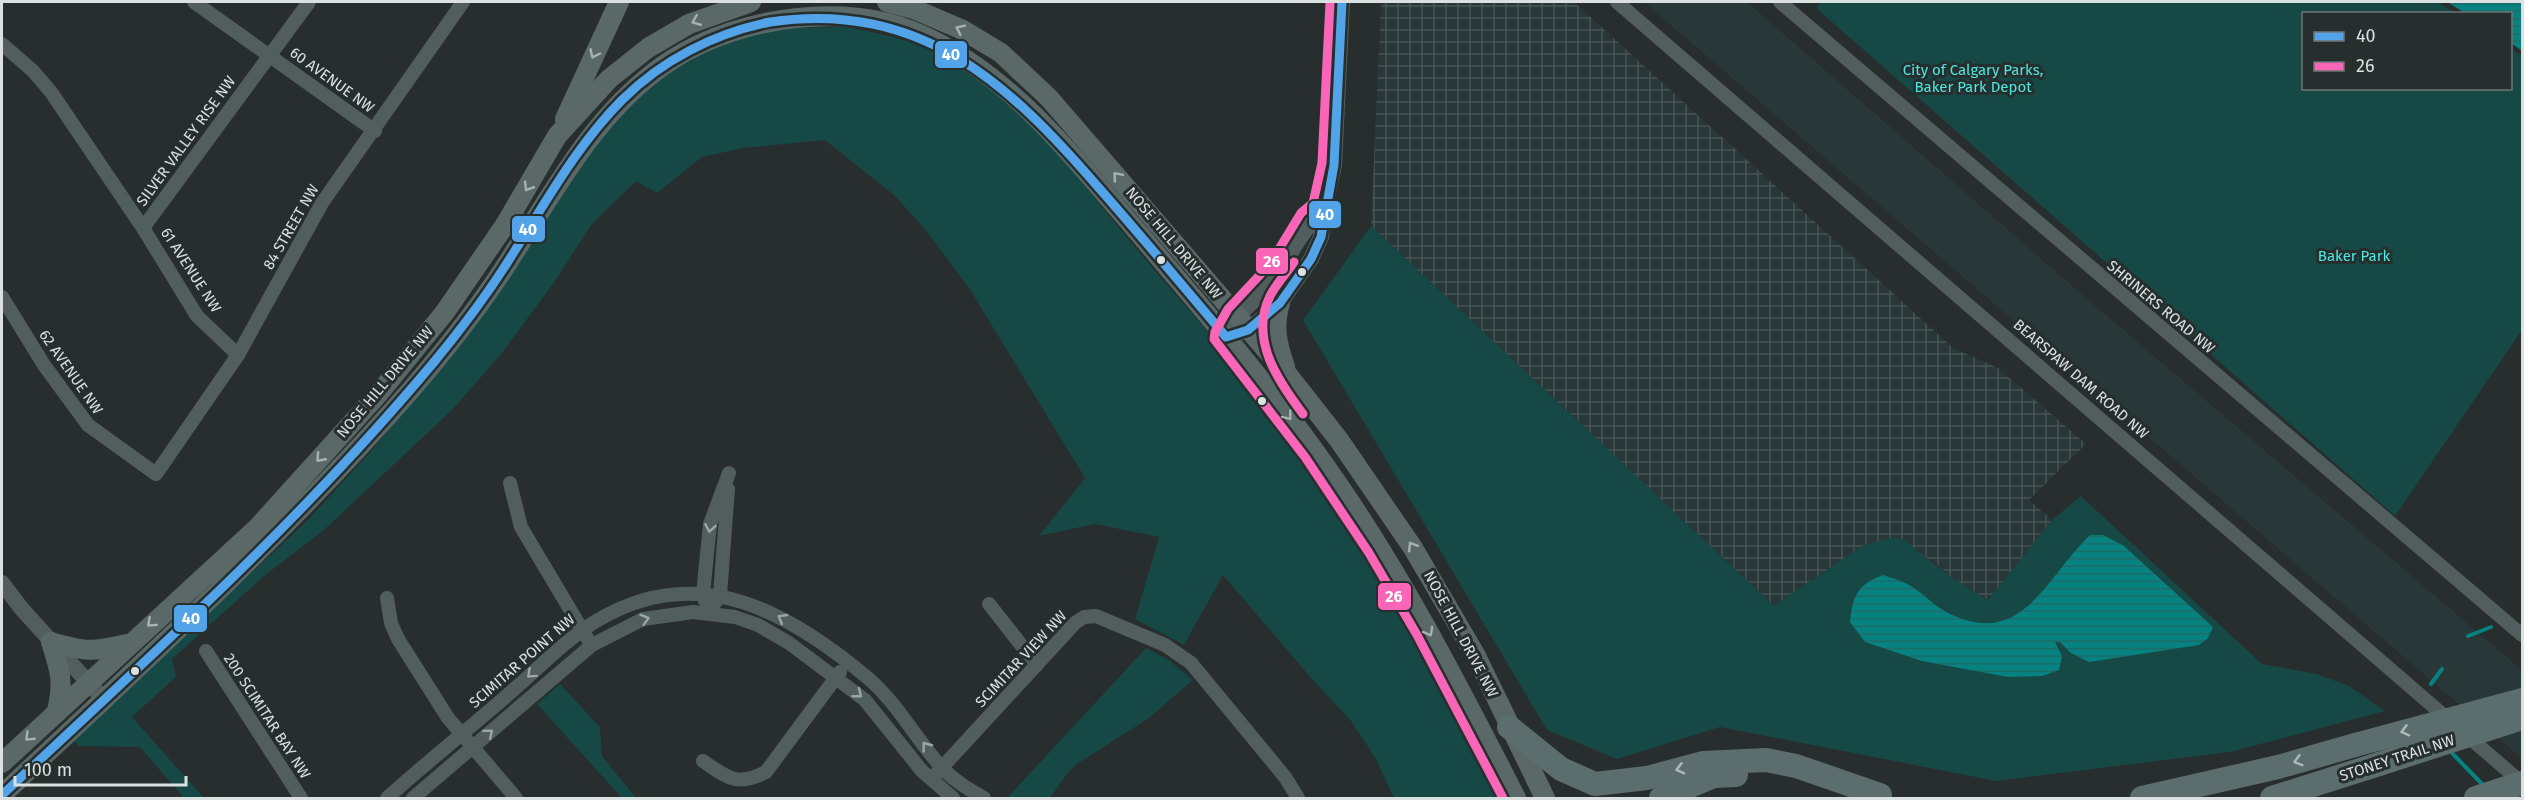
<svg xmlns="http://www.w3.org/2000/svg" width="2524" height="800" viewBox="0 0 2524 800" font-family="'Fira Sans',sans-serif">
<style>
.built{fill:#283737}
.industrial{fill:url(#industrial-grid)}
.green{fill:#164846}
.water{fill:url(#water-rules)}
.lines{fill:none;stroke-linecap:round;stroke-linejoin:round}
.stream{stroke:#068380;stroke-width:4}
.minor{stroke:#525e5e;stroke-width:14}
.tertiary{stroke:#525e5e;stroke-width:16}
.secondary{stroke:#5a6968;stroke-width:20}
.motorway{stroke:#5b6e6d;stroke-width:24}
.motorway-bridge{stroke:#5b6e6d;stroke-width:24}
.bus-1-casing{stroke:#262f2e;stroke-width:14}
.bus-2-casing{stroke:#262f2e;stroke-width:14}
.bus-1{stroke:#53a3e8;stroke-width:9}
.bus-2{stroke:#fa66b7;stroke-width:9}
.oneway{stroke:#a7b1b1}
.oneway2{stroke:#9da6a6}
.oneway3{stroke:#aeb9b8}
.bus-dot{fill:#dbe1e1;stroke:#262f2e;stroke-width:2}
.labels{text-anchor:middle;stroke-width:6;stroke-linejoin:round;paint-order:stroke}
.park-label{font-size:15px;fill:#4be9e2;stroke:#262f2e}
.street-label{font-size:15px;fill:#dbe1e1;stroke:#262f2e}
.line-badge{stroke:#262f2e;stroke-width:2}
.badge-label{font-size:16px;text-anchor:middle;font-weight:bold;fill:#fff}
</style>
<defs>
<pattern id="industrial-grid" width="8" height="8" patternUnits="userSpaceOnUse" patternTransform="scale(1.5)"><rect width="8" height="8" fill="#283737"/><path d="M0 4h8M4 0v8" fill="none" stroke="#475454"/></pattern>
<pattern id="water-rules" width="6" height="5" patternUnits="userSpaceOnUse" patternTransform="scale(1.5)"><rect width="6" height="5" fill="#068380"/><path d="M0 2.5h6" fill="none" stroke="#1e6a68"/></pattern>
</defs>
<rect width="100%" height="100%" fill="#282d2d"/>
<path class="built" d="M1644,2H1747L2086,298L2522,670V759Z"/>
<path class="industrial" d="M1381,2H1574L1953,348L1998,368L2086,444L2029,500L2052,520L1988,600L1951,577L1933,561L1862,546L1774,606L1371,226Z"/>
<g class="green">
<path d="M1821,2H2437L2456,13L2304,14V88H2510L2511,48L2522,56V330L2395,516L1816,8Z"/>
<path d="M845,27C887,34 927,44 964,66C1028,105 1081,183 1129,240C1192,316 1263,389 1319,471C1391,574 1451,685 1504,798H1394L1376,759L1351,721L1312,679L1223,575L1184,645L1135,619L1159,537L1095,524L1039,536L1085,478L969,288L925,229L894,195L825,140L743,148L702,157L657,193L636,181L591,225L555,281L502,353L452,410L325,529L263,577L172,659L176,677L132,717L204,798H184L140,747L79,746L73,740L309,519L372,450L480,319L598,141L648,87L695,56L724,43L780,28Z"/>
<path d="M1371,226L1774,606L1862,546L1893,537L1904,540L1951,577L1988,600L2052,520L2081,496L2262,664L2317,674L2349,686L2385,711L2230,752L1996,781L1720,727L1617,759L1547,730L1303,320Z"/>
<path d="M1146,648L1169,660L1193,680L1149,718L1077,764L1067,774L1050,798H1007Z"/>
<path d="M560,684L600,727L602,756L636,798H622L537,704Z"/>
</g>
<g class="water">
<path d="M2447,2H2522V51L2511,43L2510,14L2465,13Z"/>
<path d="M2090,535H2103L2124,546L2213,627L2208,638L2199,645L2089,662L2071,653L2060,642H2055L2062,656L2059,670L2042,676L2008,677L1922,661L1865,642L1850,622C1853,595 1857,585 1883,575C1891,578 1901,580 1909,585C1922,592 1933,605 1946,612C2022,651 2044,579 2090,535Z"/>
</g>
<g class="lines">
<g class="stream">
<path d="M2468,636L2491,627"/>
<path d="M2431,684L2442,669"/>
<path d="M2449,750L2485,787"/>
</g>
<g class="minor">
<path d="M194,2L375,131"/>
<path d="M1617,2L2522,783"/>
<path d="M1780,2L2522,635"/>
<path d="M2,44L33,71L51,92L143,228L309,2"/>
<path d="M143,228L197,316L238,355"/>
<path d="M2,297L44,365L88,425L156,474L238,355L322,203L463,2"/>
<path d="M510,483L521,527L587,638"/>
<path d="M387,598L391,623L398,639L448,718L516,798"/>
<path d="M705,601L703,594L710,524L729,473"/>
<path d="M715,603L720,595L728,489"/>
<path d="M989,604L1037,665"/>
<path d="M206,651L301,798"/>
<path d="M703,761C728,778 737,787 766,772L840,672"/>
<path d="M936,774L1075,623L1084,617L1096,616L1165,645L1191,663L1285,777L1298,798"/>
<path d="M387,798C427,762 470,728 511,692C539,668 566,639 598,620C699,560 789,612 869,679C899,705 917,741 944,770C956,782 970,790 984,798"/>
<path d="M413,798L592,645L643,619L693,612L735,617L758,625L789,643L865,700L922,771L953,798"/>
</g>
<g class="tertiary">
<path d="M1232,326C1238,313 1249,305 1260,295C1285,270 1297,232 1324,210"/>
<path d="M1226,337L1248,330L1280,303L1311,259L1321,237L1324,210L1334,165L1342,2"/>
<path d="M2,583L21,608L104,700"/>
</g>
<g class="secondary">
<path d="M887,2L914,9L963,30L1001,53L1049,98L1288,375L1339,440L1413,548L1476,656L1545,798"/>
<path d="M565,119L619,2"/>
<path d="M1280,303C1273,328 1277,343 1285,367"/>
<path d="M51,642C85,652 93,652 127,644"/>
<path d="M51,642C60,670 64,682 57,711"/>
<path d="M2,763L258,527L380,392L445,312L505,225L557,136L609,79L648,48L689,24L751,2"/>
<path d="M2,795C141,664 283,536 409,392C441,355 472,316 499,276C550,200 593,110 673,59C741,16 848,1 922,35C1012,76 1073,157 1136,230C1201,307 1268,384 1326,467C1400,571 1458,685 1516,798"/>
</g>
<g class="motorway">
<path d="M1509,727L1561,769L1595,784L1647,778L1703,763L1766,760L1796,766L1880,795"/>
<path d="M1661,798L1714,776L1736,775"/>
<path d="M2142,798L2278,767L2355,745"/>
<path d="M2272,798L2379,764"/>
<path d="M2476,798L2522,783"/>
</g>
<g class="motorway-bridge">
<path d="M2355,745L2522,700"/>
<path d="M2379,764L2522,718"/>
</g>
<g class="bus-1-casing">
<path id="bus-1" d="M2,795C151,656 303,519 434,362C463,327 490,291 514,252C547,200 578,144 622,100C662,60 715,33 770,22C922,0 1010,85 1099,188C1142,237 1184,287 1226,337L1248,330L1280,303L1311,259L1321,237L1334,165L1342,2"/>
</g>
<g class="bus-2-casing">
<g id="bus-2">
<path d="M1330,2L1322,163L1313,203L1301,213L1270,264L1228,309L1215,332L1214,339L1305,457L1369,553L1417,635L1503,798"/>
<path d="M1294,262C1286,274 1276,284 1270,296C1249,339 1278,381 1303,414"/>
</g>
</g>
<use href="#bus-1" class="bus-1"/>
<use href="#bus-2" class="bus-2"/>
</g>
<defs><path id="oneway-chevron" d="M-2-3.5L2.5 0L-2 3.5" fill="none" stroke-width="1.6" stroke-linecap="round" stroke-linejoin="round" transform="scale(1.5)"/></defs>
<g class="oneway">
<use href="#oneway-chevron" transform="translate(696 21) rotate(158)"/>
<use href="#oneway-chevron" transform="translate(960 29) rotate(-154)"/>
<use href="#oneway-chevron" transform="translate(594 54) rotate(115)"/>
<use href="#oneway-chevron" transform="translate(1117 176) rotate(-130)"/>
<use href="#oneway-chevron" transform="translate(528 187) rotate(121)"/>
<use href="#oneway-chevron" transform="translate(1288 416) rotate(52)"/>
<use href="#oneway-chevron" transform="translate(320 458) rotate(132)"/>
<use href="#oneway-chevron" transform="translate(1412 546) rotate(-122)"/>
<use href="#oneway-chevron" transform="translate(151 623) rotate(138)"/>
<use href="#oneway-chevron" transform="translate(1429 632) rotate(61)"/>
<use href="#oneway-chevron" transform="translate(29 737) rotate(136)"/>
</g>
<g class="oneway2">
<use href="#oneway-chevron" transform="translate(710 528) rotate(100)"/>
<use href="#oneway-chevron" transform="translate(782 618) rotate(-150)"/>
<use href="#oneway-chevron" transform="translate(645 619) rotate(-17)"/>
<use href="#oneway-chevron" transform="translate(531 674) rotate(138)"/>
<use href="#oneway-chevron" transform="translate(858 694) rotate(38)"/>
<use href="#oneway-chevron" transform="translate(489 733) rotate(-40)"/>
<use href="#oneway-chevron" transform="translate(926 746) rotate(-127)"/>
</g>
<g class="oneway3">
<use href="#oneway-chevron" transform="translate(2405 731) rotate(165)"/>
<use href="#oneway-chevron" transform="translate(2298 761) rotate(164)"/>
<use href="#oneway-chevron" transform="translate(1680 769) rotate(165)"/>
</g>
<g class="bus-dot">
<circle cx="1161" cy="260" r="5"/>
<circle cx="1302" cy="272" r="5"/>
<circle cx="1262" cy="401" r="5"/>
<circle cx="135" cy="671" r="5"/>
</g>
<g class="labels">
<g class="park-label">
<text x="1973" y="75">City of Calgary Parks,<tspan x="1973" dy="17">Baker Park Depot</tspan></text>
<text x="2354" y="261">Baker Park</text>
</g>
<g class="street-label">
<text transform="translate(332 80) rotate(36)" y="5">60 AVENUE NW</text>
<text transform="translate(186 141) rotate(-54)" y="5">SILVER VALLEY RISE NW</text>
<text transform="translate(291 227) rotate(-60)" y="5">84 STREET NW</text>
<text transform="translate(1174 243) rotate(50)" y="5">NOSE HILL DRIVE NW</text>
<text transform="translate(191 270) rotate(57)" y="5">61 AVENUE NW</text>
<text transform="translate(2161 307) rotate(40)" y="5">SHRINERS ROAD NW</text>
<text transform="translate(71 372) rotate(55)" y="5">62 AVENUE NW</text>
<text transform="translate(2081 379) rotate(41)" y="5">BEARSPAW DAM ROAD NW</text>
<text transform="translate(385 382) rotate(-50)" y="5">NOSE HILL DRIVE NW</text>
<text transform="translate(1461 634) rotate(62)" y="5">NOSE HILL DRIVE NW</text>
<text transform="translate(1021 659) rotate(-47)" y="5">SCIMITAR VIEW NW</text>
<text transform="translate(522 661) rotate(-41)" y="5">SCIMITAR POINT NW</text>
<text transform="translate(267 716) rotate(57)" y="5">200 SCIMITAR BAY NW</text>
<text transform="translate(2397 758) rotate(-18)" y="5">STONEY TRAIL NW</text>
</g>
</g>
<g class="line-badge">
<rect x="934" y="40" width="34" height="29" rx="6" fill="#53a3e8"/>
<rect x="1308" y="200" width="34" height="29" rx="6" fill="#53a3e8"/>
<rect x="511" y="215" width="35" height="28" rx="6" fill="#53a3e8"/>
<rect x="1255" y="247" width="34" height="28" rx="6" fill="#fa66b7"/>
<rect x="1377" y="582" width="35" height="29" rx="6" fill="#fa66b7"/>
<rect x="173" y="604" width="35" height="29" rx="6" fill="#53a3e8"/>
</g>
<g class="badge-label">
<text x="951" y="60">40</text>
<text x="1325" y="220">40</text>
<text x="528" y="235">40</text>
<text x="1272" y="267">26</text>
<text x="1394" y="602">26</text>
<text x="191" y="624">40</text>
</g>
<rect width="2524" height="800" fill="none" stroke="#dbe1e1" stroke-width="6"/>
<rect x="2302" y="12" width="210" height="78" fill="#262f2e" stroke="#6e7676" stroke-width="1.5"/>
<rect x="2314" y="32" width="30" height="9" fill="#53a3e8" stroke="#6e7676" stroke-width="1.5"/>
<text x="2356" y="42" font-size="18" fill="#dbe1e1">40</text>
<rect x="2314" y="62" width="30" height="9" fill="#fa66b7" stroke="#6e7676" stroke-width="1.5"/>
<text x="2356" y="72" font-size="18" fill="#dbe1e1">26</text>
<path d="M15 776v9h171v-9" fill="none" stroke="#dbe1e1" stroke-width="3"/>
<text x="24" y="776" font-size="18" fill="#dbe1e1" stroke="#262f2e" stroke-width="4.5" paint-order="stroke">100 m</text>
</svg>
